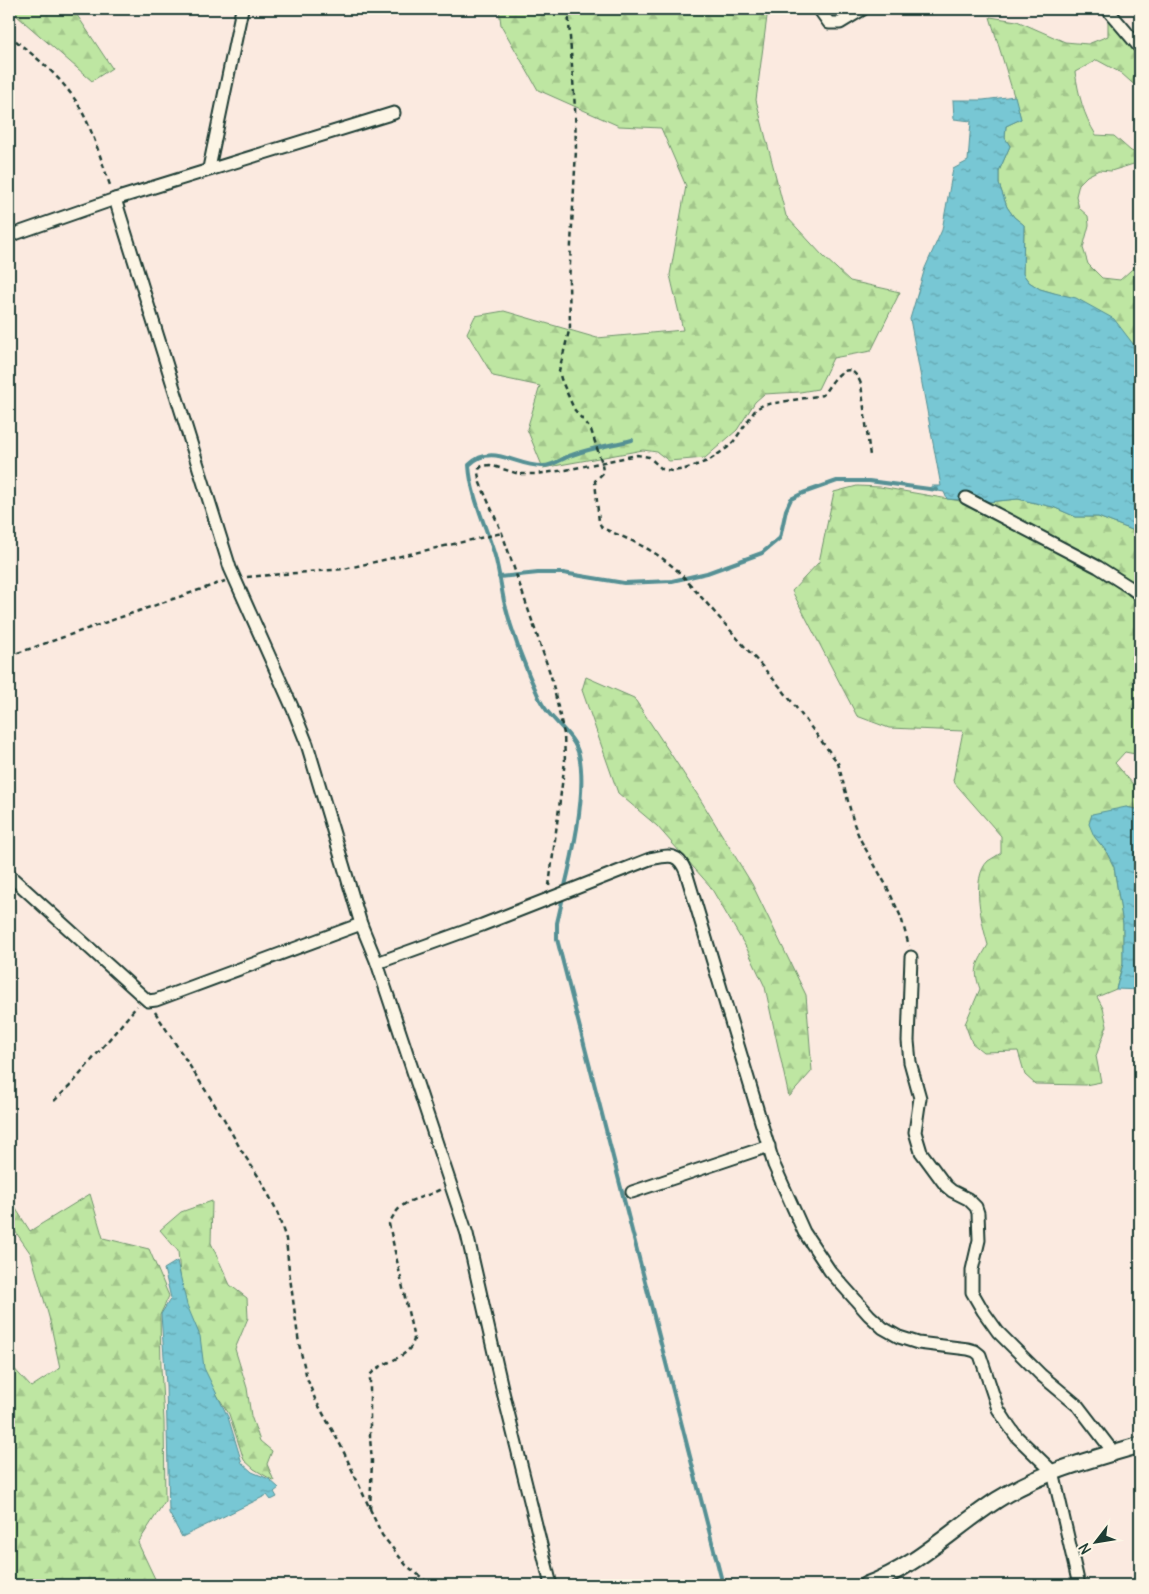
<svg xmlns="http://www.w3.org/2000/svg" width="1149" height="1594" viewBox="0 0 1149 1594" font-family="Delius,sans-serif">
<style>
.forest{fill:url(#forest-firs);stroke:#6e926b}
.water{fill:url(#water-ripples);stroke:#549094}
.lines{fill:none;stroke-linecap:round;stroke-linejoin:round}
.stream{stroke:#549094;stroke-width:4}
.minor-casing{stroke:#1f3d34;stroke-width:15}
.tertiary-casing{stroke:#1f3d34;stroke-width:19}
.path{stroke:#1f3d34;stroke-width:2.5;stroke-dasharray:5 4;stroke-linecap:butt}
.minor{stroke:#fcf5e5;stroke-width:11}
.tertiary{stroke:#fcf5e5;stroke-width:15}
</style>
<defs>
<pattern id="forest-firs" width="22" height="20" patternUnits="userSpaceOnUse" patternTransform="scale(1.25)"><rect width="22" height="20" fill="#bee6a2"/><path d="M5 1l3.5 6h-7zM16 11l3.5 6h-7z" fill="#a3c68c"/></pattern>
<pattern id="water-ripples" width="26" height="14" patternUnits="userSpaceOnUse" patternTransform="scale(1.25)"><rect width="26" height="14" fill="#78c7d4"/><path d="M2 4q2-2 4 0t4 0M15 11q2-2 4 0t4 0" fill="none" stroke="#62a3ad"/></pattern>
</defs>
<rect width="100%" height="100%" fill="#fbeae0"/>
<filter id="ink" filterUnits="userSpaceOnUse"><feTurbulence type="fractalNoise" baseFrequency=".02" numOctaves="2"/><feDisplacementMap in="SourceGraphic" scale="10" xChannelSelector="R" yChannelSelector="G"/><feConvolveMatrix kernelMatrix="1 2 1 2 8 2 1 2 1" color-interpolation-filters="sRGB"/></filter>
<g filter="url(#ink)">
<g class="forest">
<path d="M9,9H73L112,68L92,81Z"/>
<path d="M499,9H768L756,100L786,216L823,256L850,281L900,292L871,351L833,358L818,389L800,392L764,394L755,402L737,430L705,458L669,461L657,452L643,450L543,468L527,429L540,386L493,376L467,333L475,316L504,311L597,338L683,330L670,275L686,186L661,128L619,126L538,90L501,25Z"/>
<path d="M990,17L1017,21L1065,42L1088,44L1108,36V19L1140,58V90L1121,73L1097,60L1075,72C1079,96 1083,114 1096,135L1114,136L1131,151L1140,154V162L1111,171L1099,170L1087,176L1079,184L1076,196L1079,208L1088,216L1089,225L1083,248L1088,264L1102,278L1120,280L1140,262V353L1138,347L1054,293L1040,289L1029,282L1023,274L1024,225L1014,217L1007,207L999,184V171L1010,146L1005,138L1006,126L1021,119Z"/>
<path d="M857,486L880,487L960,501L988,502L1018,499L1053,507L1076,517H1098L1140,533V755L1125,752L1115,763L1133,784L1140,786V810L1126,807L1094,836L1106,851L1114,867L1123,924V964L1116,989L1097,997L1103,1008L1107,1026L1096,1056L1101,1082L1085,1085L1035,1084L1025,1075L1018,1051L983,1052L972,1043L965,1024L980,989C972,968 978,963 988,945C982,924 970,878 988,861C992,858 997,856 1001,853V836L953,781L963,731L889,728L857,716L792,591L819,562L834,492Z"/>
<path d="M586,677L634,698L697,794L752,884L806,995L812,1071L789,1097L765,987L747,949L710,886L657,826L618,793L582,690Z"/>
<path d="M90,1194L103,1238L149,1249L169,1296L160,1315L161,1367L164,1421L165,1501L138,1543L158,1585H20L9,1576V1363L31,1387L60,1368L49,1317L31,1254L15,1231L9,1211V1198L30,1231Z"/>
<path d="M212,1201L211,1243L230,1285L247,1298L248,1318L235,1349L247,1388L251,1416L260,1441L272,1451L267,1464L274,1481L254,1469L244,1460L229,1414L202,1371L182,1299L178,1251L160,1230L181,1212Z"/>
</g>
<g class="water">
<path d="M1015,96L1021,119L1006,126L1005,138L1010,146L999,171V184L1007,207L1014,217L1024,225L1023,274L1029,282L1040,289L1054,293L1076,298L1114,319L1140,353V533L1098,517H1076L1053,507L1018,499L988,502L947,499L944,492L932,490L931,486H941L910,319L925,268L942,230L953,169L968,161L971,121L954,119L953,100H983Z"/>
<path d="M1126,807L1140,810V990L1116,989L1123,964V924L1114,867L1106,851L1094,836L1089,824L1092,814Z"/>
<path d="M177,1261L187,1305L200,1336L204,1368L228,1417L242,1463L252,1472L269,1479L279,1488L274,1492L277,1497L271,1500L267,1495L182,1537L169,1513L166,1385L161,1314L171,1298L164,1269Z"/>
</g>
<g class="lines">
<g class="stream">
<path d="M499,577L538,573H563L624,583L672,581L707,573L762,553L780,538L786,510L791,499L803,493L837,481H869L937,490"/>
<path d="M564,890C573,854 587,791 579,755C574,733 550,721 540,700C526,670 512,633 504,601C501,586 499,571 495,556C486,526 471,497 469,465C492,442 516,467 543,466C554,466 562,458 572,455C591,448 612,445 632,440"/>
<path d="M563,897L557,923V939L723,1585"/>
</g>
<g class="minor-casing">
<g id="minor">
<path d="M819,9L829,23H840L863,9"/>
<path d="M1107,9L1140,48"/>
<path d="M209,168L242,9"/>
<path d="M115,199L230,568L293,709L307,744L361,924L377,963L467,1234L502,1388L551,1585"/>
<path d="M9,236L115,199L394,113"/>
<path d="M966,498L1098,567L1131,588L1140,595"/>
<path d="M9,875L148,1001L156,1000L361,924"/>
<path d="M911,957L908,1041L910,1062L920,1098L915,1132L921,1152L946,1186L952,1191L968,1199L976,1207L978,1213L979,1240L972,1270V1292L983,1311L998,1332L1041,1375L1078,1406L1114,1453"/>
<path d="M377,963L482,925L650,859C669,855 678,852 686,872L774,1165L804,1232L830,1271L869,1315L883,1328L899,1337L918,1343L968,1349L975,1351L980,1355L998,1409L1007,1423L1017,1437L1053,1472L1079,1585"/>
<path d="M632,1192L769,1146"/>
</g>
</g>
<g class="tertiary-casing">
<path id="tertiary" d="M866,1585C916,1567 954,1528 997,1500C1041,1472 1092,1459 1140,1445"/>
</g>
<g class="path">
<path d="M568,9L575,108L576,150L569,282L570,327L559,371L561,379L574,409L591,430L602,463L603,473L595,481L599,522L602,528C635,542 654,549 680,573L782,689L838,763L854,824L860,839L886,885L901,917L909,946"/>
<path d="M9,35C29,52 52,69 68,90C90,117 99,155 111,188"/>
<path d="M247,577L344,569L502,533"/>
<path d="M9,656L225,581"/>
<path d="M549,886L565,761L564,734L551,676L502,533L480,483L478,473L479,469L482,466L490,465L519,474H537L566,470L637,455L649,457L662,469L672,471L685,469L708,461L727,448L734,441L756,409L763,405L823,395C833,380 849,354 861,384L870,456"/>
<path d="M155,1012L224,1119L241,1150L262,1182L276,1209L286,1239L289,1270L299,1344L307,1378L315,1399L341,1446L382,1535L406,1565L431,1585"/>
<path d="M54,1101L71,1085L137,1006"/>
<path d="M370,1509L372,1461L370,1438V1375C383,1360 409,1360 414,1339L389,1224C402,1196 417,1202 441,1189"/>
</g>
<use href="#minor" class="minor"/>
<use href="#tertiary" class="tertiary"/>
</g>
</g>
<rect width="1149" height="1594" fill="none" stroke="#fcf5e5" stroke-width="30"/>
<rect x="15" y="15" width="1119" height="1564" fill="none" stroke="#1f3d34" stroke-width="2" filter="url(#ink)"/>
<g transform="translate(1096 1542) rotate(239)" stroke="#fcf5e5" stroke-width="4" paint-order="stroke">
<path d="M0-4L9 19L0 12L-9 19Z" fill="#1f3d34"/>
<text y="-8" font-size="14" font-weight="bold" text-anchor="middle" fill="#1f3d34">N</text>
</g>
</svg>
